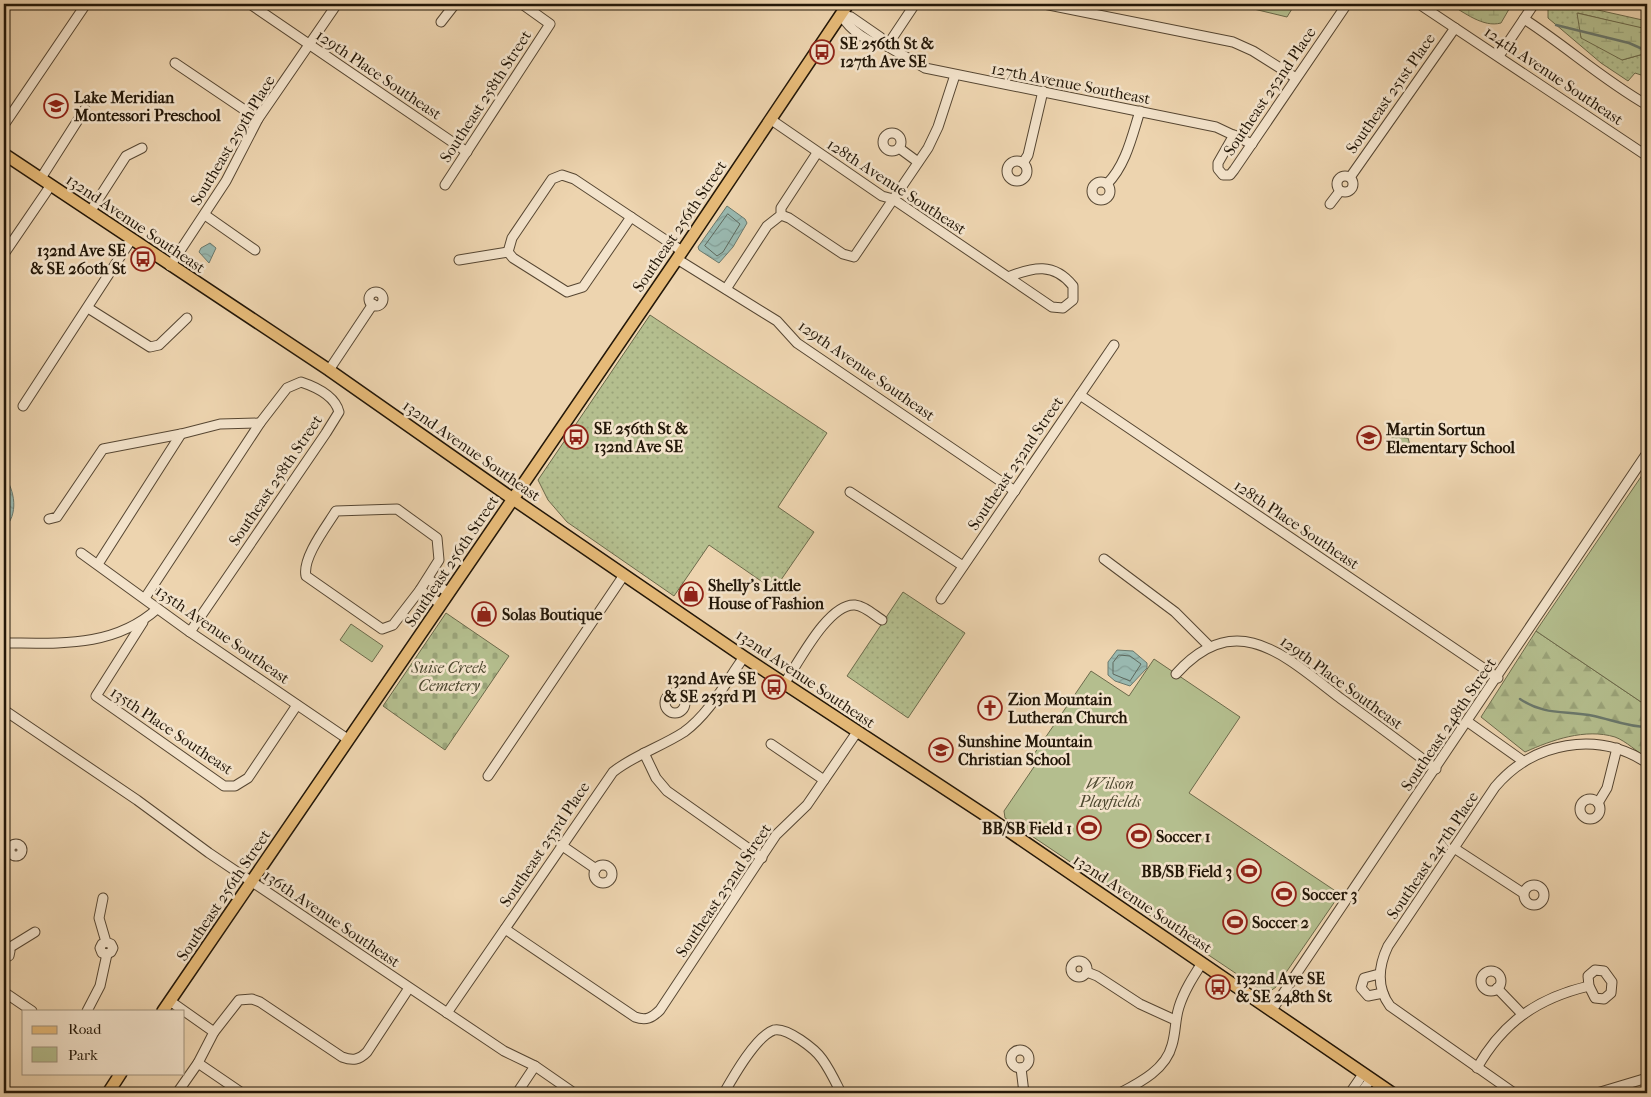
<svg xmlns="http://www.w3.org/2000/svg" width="1651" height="1097" viewBox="0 0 1651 1097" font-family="'IM FELL French Canon',serif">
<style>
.grass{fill:url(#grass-dots);stroke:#6c6a4b}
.forest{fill:url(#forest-firs);stroke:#6c6a4b}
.wetland{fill:url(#wetland-marsh);stroke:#6c6a4b}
.cemetery{fill:url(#cemetery-stones);stroke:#6c6a4b}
.park{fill:#b4be8e;stroke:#6c6a4b}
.water{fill:url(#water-waves);stroke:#6a786c}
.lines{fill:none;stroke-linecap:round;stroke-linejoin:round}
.shore{stroke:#5e685c;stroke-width:1}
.stream{stroke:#6a786c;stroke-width:2.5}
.minor-casing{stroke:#564632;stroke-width:11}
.major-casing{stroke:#231708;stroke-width:14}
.minor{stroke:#f3e3cb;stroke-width:9}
.major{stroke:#e6ba78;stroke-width:11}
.labels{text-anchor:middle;stroke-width:5;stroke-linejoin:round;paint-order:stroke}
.poi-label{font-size:16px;font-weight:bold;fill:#231708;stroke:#f3e3cb;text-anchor:start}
.street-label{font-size:16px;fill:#231708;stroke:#f3e3cb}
.park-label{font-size:16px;font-style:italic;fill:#4e4930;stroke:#f3e3cb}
</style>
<defs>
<pattern id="grass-dots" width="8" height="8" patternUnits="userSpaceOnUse" patternTransform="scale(1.25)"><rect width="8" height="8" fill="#b4be8e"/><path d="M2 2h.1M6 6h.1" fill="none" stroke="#9aa379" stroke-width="1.8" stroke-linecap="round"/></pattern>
<pattern id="forest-firs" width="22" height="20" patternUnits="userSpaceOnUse" patternTransform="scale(1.25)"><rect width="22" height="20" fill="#b4be8e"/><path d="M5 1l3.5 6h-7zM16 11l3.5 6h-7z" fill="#9aa379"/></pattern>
<pattern id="wetland-marsh" width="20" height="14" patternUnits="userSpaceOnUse" patternTransform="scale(1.25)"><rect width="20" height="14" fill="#b4be8e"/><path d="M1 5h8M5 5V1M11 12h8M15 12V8" fill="none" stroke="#9aa379"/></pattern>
<pattern id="cemetery-stones" width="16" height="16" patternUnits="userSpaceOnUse" patternTransform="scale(1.25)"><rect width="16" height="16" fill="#b4be8e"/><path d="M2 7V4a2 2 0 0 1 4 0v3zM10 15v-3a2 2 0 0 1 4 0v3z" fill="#9aa379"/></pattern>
<pattern id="water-waves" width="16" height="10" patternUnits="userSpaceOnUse" patternTransform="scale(1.25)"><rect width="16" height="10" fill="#99b8af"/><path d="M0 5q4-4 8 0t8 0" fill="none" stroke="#849d95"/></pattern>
</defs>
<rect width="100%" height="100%" fill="#edd4af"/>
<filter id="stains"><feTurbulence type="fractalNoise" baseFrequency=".004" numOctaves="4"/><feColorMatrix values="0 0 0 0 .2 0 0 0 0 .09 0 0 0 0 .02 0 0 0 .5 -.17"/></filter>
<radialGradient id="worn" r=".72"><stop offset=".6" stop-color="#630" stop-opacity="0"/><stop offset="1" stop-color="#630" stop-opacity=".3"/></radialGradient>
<g class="grass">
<path d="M1551,4H1571L1647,21V30L1578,13L1622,60L1644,54L1647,57V77L1635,73L1628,81L1601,63L1548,18V8Z"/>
<path d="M650,315L827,433L778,507L814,532L774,590L709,545L674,596L567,522L548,500L538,480Z"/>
<path d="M903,592L965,633L908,718L847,676Z"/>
</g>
<path class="forest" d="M1536,631L1647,706V758C1637,752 1626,741 1615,737C1585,728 1552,740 1525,752L1481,717Z"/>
<g class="wetland">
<path d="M1449,4H1512L1501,23C1483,28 1464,12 1449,4Z"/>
<path d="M1577,13L1647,29V53L1622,60L1581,38Z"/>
</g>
<path class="cemetery" d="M446,613L509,656L445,750L383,706Z"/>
<g class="park">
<path d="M1233,4H1295L1287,17Z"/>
<path d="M1392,437L1408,438L1411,449L1403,454H1395L1392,451Z"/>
<path d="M1647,468V706L1536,631Z"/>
<path d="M351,624L383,646L372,662L340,640Z"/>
<path d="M1154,659L1240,717L1189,793L1340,894L1276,987L1269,992L1262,991L1005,818L1004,811L1038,761L1032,757L1091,671L1129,696Z"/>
</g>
<g class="water">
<path d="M727,206L745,219L747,223L733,247L719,263L699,250L698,247Z"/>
<path d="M210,243L216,248L209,263L199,252L201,248Z"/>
<path d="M4,475C15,491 19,514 4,529Z"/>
<path d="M1117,650L1133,651L1147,663V668L1130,686L1115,681L1108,675V662Z"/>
</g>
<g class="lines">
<g class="shore">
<path d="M728,214L740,224L723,252L717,256L705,246Z"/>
<path d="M1119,655L1130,656L1141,664L1130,681L1113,674V663Z"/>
</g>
<g class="stream">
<path d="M1511,4H1512"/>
<path d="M1556,25L1629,43L1647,51"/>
<path d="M1520,699C1545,716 1566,710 1594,716C1612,720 1629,727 1647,727"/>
</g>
<g class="minor-casing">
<g id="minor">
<path d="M250,4L467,152"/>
<path d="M1044,4L1233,42L1253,51L1296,78"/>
<path d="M1419,4L1647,156"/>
<path d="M841,15L851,17L880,37L887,46L925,68L1216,127L1252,144"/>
<path d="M841,15C850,30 869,44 887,46"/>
<path d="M1524,19C1566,46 1603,80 1647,105"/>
<path d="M441,22L455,4"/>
<path d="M887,46L915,4"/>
<path d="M1499,56L1534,4"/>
<path d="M175,63L258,119"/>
<path d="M770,119L882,196L893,199L1052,307L1063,308L1073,300V286C1054,262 1033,267 1008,277"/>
<path d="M4,125L86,4"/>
<circle cx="892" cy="142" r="9"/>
<path d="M1234,135L1218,163V169L1223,175H1230L1234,170L1347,4"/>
<path d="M899,148L918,162"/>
<circle cx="1017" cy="171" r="10"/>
<path d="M1023,163L1028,155L1043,91"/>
<circle cx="1345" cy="184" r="8"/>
<path d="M1351,176L1455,28"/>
<path d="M41,178L85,109"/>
<circle cx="1101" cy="191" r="9"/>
<path d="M1107,184C1126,165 1132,136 1140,111"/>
<path d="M445,185L550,24L522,4"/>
<path d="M1330,204L1340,191"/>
<path d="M90,212L126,156L142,148"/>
<path d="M205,215L255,250"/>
<path d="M781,215L789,218L843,254L854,257L928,148L938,127L955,75"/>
<path d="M508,252L512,238L552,179L562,175L574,179L682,251"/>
<path d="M4,254L51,185"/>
<path d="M677,259L777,321L797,343L1015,491"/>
<path d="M459,260L508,252L513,258L567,292L583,287L631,217"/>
<path d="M170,266L226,181L258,119L337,4"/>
<path d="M726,289L767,226L781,215V208L817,153"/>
<circle cx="376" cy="299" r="7"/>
<path d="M88,308L150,347L159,345L187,318"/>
<path d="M329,370L373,304"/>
<path d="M1080,395L1498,678"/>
<path d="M23,406L131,240"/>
<path d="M850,492L963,566"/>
<path d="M397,509L437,538L439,560L420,590L393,625L382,629L306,576C302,558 326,527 336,511Z"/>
<path d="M49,519L57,517L103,449L181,434L220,424L260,423"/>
<path d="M81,553L190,632L349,740"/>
<path d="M1104,559L1175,612L1209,646"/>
<path d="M98,564L181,434"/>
<path d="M428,579L449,593"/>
<path d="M420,590L441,604"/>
<path d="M145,598L260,423L287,388L301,382C316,387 335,396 339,412L326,433L190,632"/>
<path d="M941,599L1114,345"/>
<path d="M143,622L96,696L224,786H235L248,778L297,705"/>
<path d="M4,643C59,643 113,648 157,609"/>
<path d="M1176,674C1236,607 1285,656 1340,698C1372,721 1404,745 1436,769"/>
<path d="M784,684C798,664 828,603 855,605C865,606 874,615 882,620"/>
<circle cx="675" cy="703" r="10"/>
<path d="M4,710L137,800L209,853L504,1051L535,1066L574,1093"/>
<path d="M1468,722L1523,761"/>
<path d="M771,744L824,780"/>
<path d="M644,753L656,778L667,791L762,858"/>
<path d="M488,776L624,575"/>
<circle cx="1590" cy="809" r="10"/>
<path d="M1598,803L1607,788L1617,748"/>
<circle cx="16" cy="850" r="6"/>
<path d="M561,845L596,869"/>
<path d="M1454,848L1523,893"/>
<circle cx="603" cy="874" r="9"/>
<circle cx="1534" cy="895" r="10"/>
<path d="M103,898L99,918L106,942L111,944L113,948L111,952L107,954L102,953L100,948L102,944L106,942"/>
<path d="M505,929L635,1017C646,1021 652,1018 660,1010L776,835L807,805L857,732"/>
<path d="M4,946L10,951L9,956L4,958"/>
<path d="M9,948L35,932"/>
<circle cx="1079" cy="969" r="8"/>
<path d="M1595,970L1604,971L1612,982L1611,993L1604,999L1595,998L1589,986L1588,976Z"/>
<circle cx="1491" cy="981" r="10"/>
<path d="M1087,972L1097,976L1140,1004L1175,1020"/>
<path d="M1379,974L1364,978L1361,988L1368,996L1383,993"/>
<path d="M1497,988L1522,1014"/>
<path d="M4,992L32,1011"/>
<path d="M170,1001L214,1032"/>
<path d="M1272,1010L1647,453"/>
<path d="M87,1011L100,986L107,954"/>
<path d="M447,1013L613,772C634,755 661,747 684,732C709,714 726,682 744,657"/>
<circle cx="1020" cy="1059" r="9"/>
<path d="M198,1063L242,1093"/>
<path d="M1021,1068L1024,1093"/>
<path d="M1477,1068C1503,1022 1538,998 1589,986"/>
<path d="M177,1093L198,1063L214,1032L239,1000L252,999L260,1002L342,1057C353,1061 359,1060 367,1052L409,988"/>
<path d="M517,1093L535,1066"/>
<path d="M724,1093C733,1077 756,1036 774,1030C787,1027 815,1049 822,1059C830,1070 835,1081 841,1093"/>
<path d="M873,1093H877"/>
<path d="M1120,1093C1141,1082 1166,1069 1172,1045C1176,1032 1175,1019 1179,1007C1184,991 1193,977 1202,963"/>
<path d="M1350,1093L1363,1074"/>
<path d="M1361,1093L1371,1079"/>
<path d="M1514,1093L1390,1006C1376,987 1378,967 1388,946L1495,787C1533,742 1597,730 1647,763"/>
<path d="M1597,1093L1647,1078"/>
</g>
</g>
<g class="major-casing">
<g id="major">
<path d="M4,154L329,370L513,499L744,657L991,819L1392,1093"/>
<path d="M163,1011L677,259L848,4"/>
<path d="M108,1093L121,1073"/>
</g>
</g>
<use href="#minor" class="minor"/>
<use href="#major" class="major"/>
</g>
<defs>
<g id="bus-ring" transform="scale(1.25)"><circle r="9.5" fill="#f3e3cb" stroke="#8f2418" stroke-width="1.5"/><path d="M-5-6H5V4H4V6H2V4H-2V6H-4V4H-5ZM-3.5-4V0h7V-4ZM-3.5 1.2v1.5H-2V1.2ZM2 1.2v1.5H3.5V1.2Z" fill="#8f2418"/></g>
<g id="school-ring" transform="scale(1.25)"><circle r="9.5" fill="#f3e3cb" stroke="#8f2418" stroke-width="1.5"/><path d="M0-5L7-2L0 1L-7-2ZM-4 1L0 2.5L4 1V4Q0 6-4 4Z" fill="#8f2418"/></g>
<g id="shop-ring" transform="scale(1.25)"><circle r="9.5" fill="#f3e3cb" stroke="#8f2418" stroke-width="1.5"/><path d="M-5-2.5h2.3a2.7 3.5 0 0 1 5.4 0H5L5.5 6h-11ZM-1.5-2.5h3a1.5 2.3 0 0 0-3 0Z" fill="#8f2418"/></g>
<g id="church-ring" transform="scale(1.25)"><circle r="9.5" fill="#f3e3cb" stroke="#8f2418" stroke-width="1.5"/><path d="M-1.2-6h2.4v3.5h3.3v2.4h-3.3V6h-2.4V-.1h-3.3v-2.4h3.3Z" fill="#8f2418"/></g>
<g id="stadium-ring" transform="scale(1.25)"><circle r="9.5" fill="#f3e3cb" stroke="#8f2418" stroke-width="1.5"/><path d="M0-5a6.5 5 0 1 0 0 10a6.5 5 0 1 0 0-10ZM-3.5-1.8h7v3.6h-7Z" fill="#8f2418"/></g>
</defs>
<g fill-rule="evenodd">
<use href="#bus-ring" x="822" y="52"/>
<use href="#school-ring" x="56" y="106"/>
<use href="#bus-ring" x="143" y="259"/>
<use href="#bus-ring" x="576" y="437"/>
<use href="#school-ring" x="1369" y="438"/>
<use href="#shop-ring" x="691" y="594"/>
<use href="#shop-ring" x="484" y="614"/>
<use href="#bus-ring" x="774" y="687"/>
<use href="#church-ring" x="990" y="708"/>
<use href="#school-ring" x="941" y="750"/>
<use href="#stadium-ring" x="1089" y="828"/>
<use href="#stadium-ring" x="1139" y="836"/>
<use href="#stadium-ring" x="1249" y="871"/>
<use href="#stadium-ring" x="1284" y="894"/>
<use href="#stadium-ring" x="1235" y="922"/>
<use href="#bus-ring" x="1218" y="987"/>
</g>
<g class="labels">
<g class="poi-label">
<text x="840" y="49">SE 256th St &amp;<tspan x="840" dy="18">127th Ave SE</tspan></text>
<text x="74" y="103">Lake Meridian<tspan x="74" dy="18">Montessori Preschool</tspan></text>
<text x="126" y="256" text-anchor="end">132nd Ave SE<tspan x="126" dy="18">&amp; SE 260th St</tspan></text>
<text x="594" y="434">SE 256th St &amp;<tspan x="594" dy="18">132nd Ave SE</tspan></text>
<text x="1386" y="435">Martin Sortun<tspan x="1386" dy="18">Elementary School</tspan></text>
<text x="708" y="591">Shelly's Little<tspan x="708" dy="18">House of Fashion</tspan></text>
<text x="502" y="620">Solas Boutique</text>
<text x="756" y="684" text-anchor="end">132nd Ave SE<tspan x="756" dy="18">&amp; SE 253rd Pl</tspan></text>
<text x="1008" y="705">Zion Mountain<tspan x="1008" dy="18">Lutheran Church</tspan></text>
<text x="958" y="747">Sunshine Mountain<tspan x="958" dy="18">Christian School</tspan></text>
<text x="1072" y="834" text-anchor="end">BB/SB Field 1</text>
<text x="1156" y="842">Soccer 1</text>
<text x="1232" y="877" text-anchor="end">BB/SB Field 3</text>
<text x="1302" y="900">Soccer 3</text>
<text x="1252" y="928">Soccer 2</text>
<text x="1236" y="984">132nd Ave SE<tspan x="1236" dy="18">&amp; SE 248th St</tspan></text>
</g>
<g class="street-label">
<text transform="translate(379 74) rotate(34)" y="6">129th Place Southeast</text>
<text transform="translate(1554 75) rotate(34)" y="6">124th Avenue Southeast</text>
<text transform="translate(1071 83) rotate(11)" y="6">127th Avenue Southeast</text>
<text transform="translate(1269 91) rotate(-56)" y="6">Southeast 252nd Place</text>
<text transform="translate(1390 93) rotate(-55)" y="6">Southeast 251st Place</text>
<text transform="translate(485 96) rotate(-57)" y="6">Southeast 258th Street</text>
<text transform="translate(232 140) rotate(-59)" y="6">Southeast 259th Place</text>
<text transform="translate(897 186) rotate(33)" y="6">128th Avenue Southeast</text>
<text transform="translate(136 223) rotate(34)" y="6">132nd Avenue Southeast</text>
<text transform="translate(679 226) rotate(-56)" y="6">Southeast 256th Street</text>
<text transform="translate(867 370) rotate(35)" y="6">129th Avenue Southeast</text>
<text transform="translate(472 450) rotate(35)" y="6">132nd Avenue Southeast</text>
<text transform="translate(1015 463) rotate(-56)" y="6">Southeast 252nd Street</text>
<text transform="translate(275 480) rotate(-56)" y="6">Southeast 258th Street</text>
<text transform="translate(1297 524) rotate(34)" y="6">128th Place Southeast</text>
<text transform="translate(451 561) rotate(-56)" y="6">Southeast 256th Street</text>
<text transform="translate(223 634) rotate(35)" y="6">135th Avenue Southeast</text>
<text transform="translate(806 678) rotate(34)" y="6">132nd Avenue Southeast</text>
<text transform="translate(1342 682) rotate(36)" y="6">129th Place Southeast</text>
<text transform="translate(1448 724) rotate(-56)" y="6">Southeast 248th Street</text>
<text transform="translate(172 730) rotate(34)" y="6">135th Place Southeast</text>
<text transform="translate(544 844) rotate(-56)" y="6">Southeast 253rd Place</text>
<text transform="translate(1432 855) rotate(-56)" y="6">Southeast 247th Place</text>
<text transform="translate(723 890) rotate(-56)" y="6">Southeast 252nd Street</text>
<text transform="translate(223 895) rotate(-56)" y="6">Southeast 256th Street</text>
<text transform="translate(1143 903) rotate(34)" y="6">132nd Avenue Southeast</text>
<text transform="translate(332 918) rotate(34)" y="6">136th Avenue Southeast</text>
</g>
<g class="park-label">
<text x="449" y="673">Suise Creek<tspan x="449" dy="18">Cemetery</tspan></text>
<text x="1110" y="789">Wilson<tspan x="1110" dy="18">Playfields</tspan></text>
</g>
</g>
<rect width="1651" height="1097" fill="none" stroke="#edd4af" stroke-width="20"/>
<rect x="5" y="5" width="1641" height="1087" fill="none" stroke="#231708" stroke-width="2.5"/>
<rect x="10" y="10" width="1631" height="1077" fill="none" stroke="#231708"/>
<rect x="22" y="1010" width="162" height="65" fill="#f3e3cb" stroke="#a0917d"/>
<rect x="32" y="1026" width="25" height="8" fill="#e6ba78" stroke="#a0917d"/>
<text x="68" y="1034" font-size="15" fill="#231708">Road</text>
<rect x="32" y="1047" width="25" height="15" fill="#b4be8e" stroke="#a0917d"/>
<text x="68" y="1060" font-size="15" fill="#231708">Park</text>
<rect width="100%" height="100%" filter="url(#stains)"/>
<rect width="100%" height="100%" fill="url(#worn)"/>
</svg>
